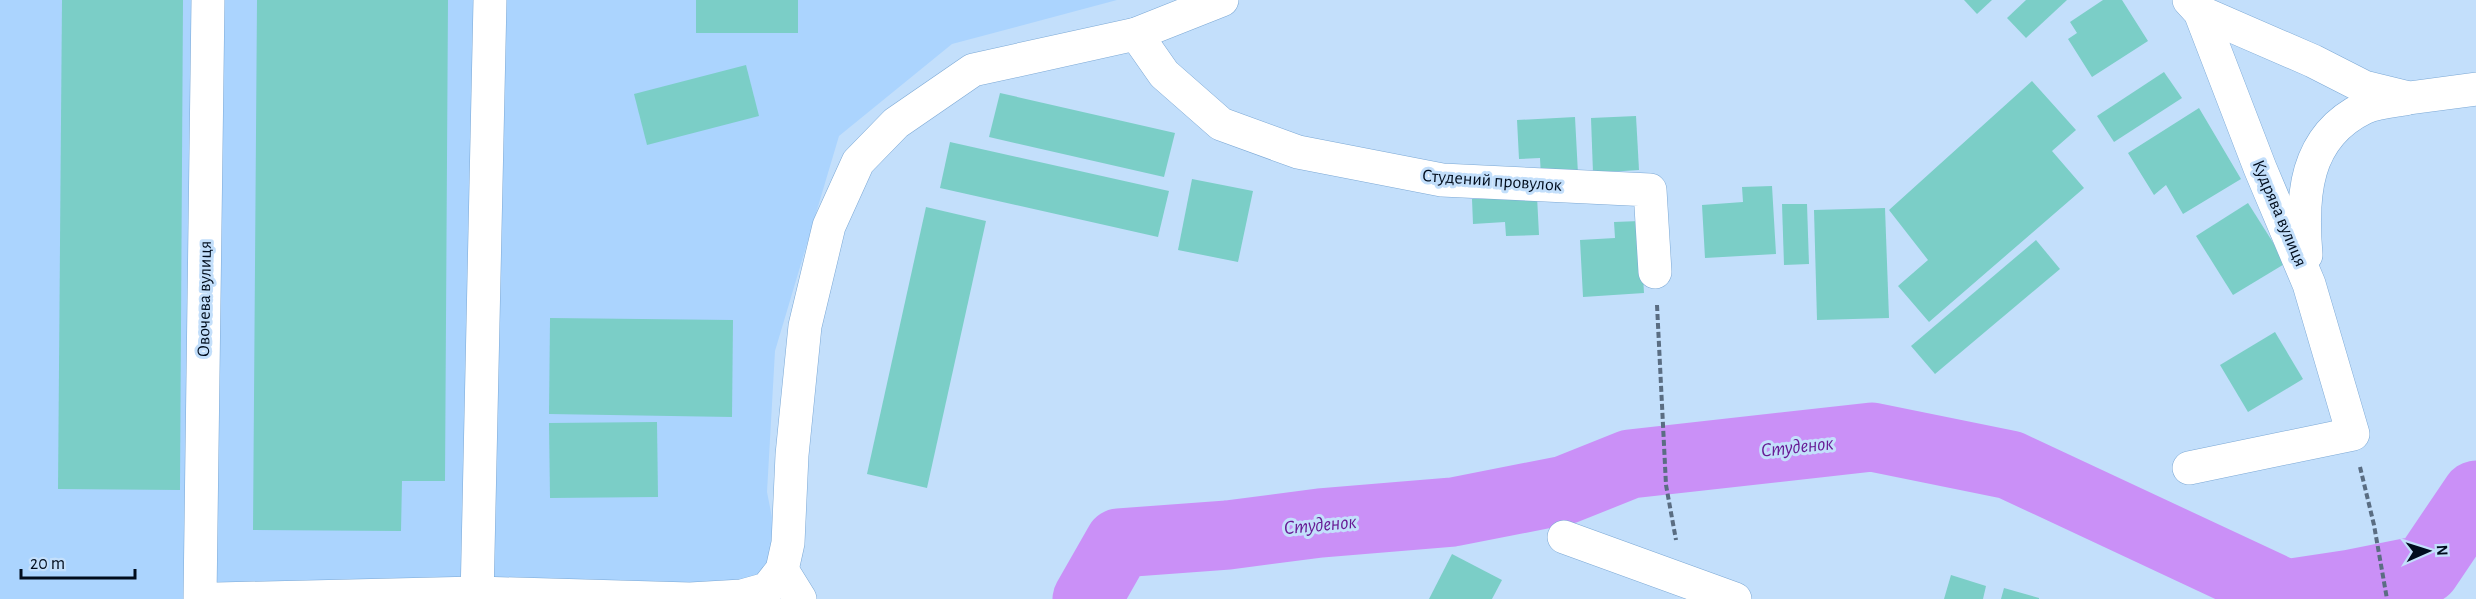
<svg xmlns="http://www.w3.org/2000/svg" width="2476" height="599" viewBox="0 0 2476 599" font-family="'Alegreya Sans',sans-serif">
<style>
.built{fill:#abd4fe}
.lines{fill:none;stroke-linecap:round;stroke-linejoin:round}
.river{stroke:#ca90f7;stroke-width:69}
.building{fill:#7bcec7}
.minor-casing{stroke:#7ba8d5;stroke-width:34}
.path{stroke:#5a6d82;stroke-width:4;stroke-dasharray:6 3;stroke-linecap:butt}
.minor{stroke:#fff;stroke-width:33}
.labels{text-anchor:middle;stroke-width:6;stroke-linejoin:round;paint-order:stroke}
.street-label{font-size:18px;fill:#010d1d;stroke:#c3dffb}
.water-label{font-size:20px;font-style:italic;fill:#681b95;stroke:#c3dffb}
</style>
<rect width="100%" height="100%" fill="#c3dffb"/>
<path class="built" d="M0,0H1117L952,44L839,136L775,351L767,492L788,599H0Z"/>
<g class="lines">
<path class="river" d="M1087,599L1119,543L1228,535L1320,523L1453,512L1565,490L1630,464L1872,437L2010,465L2286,594L2351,584L2426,569L2476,495"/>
</g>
<g class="building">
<path d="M62,0H183L180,490L58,489Z"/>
<path d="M257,0H448L445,481H402L401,531L253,530Z"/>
<rect x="696" y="0" width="102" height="33"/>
<path d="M1964,0H1992L1977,14Z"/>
<path d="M2026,0H2067L2026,38L2007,18Z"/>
<path d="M2103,0H2122L2148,41L2092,77L2068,39L2077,33L2070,22Z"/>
<path d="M746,65L759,116L647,145L634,94Z"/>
<path d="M2164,72L2182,98L2114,142L2097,116Z"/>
<path d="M2032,81L2076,130L2052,151L2084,188L1929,322L1898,286L1928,260L1889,210Z"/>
<path d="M1000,93L1175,133L1164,177L989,137Z"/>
<path d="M2199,108L2241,179L2183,214L2166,185L2154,195L2128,153Z"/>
<path d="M1636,116L1639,170L1593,173L1591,118Z"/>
<path d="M1575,117L1578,174L1541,177L1540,158L1519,159L1517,120Z"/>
<path d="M950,142L1169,191L1158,237L940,188Z"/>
<path d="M1192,179L1253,191L1238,262L1178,250Z"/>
<path d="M1772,186L1776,254L1705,258L1702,205L1743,202L1742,187Z"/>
<path d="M1537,196L1539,235L1506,236L1505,222L1473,224L1472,199Z"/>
<path d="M2248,203L2286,263L2233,295L2196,236Z"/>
<path d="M1782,204H1807L1809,264L1784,265Z"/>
<path d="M926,207L986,221L927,488L867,474Z"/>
<path d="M1885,208L1889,318L1817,320L1814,210Z"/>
<path d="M1640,221L1644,293L1583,297L1580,240L1615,238L1614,222Z"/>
<path d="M2036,240L2060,269L1935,374L1911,346Z"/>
<path d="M550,318L733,320L732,417L549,414Z"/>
<path d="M2275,332L2303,379L2248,412L2220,365Z"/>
<path d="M657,422L658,497L550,498L549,423Z"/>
<path d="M1452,554L1502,580L1492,599H1429Z"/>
<path d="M1951,575L1986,586L1983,599H1944Z"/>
<path d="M2004,588L2039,598V599H2001Z"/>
</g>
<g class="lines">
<g class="minor-casing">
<g id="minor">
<path d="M2200,12L2313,61L2364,87L2409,98L2476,89"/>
<path d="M1136,34L1164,74L1221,124L1298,152L1442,180L1650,190L1655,272"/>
<path d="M2306,255C2301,197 2304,137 2364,108C2376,102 2392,101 2405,99"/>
<path d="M2189,468L2353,434L2309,284L2260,168L2200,12L2189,0"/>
<path d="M1564,537L1735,599"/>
<path d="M782,570L800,599"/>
<path d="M200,599L208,0"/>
<path d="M217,599L477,593L690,599L742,596L767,589L782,570L788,543L792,455L805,326L829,226L858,162L896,123L973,70L1136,34L1222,0"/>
<path d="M477,599L490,0"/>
</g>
</g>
<g class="path">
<path d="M1657,305L1666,485L1676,540"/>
<path d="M2360,467L2374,525L2387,599"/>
</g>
<use href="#minor" class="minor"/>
</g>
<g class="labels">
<g class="street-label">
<text transform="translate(1492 180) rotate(4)" y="6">Студений провулок</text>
<text transform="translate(2280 213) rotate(67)" y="6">Кудрява вулиця</text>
<text transform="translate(204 299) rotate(-89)" y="6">Овочева вулиця</text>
</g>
<g class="water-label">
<text transform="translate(1797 446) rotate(-6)" y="7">Студенок</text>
<text transform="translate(1320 524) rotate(-5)" y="7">Студенок</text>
</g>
</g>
<g transform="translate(2428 551) rotate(87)" stroke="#c3dffb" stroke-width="4.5" paint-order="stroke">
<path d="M0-4.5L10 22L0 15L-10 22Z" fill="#010d1d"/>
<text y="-9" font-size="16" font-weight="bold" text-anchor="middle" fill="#010d1d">N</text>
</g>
<path d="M21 569v9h114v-9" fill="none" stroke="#010d1d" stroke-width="3"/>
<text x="30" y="569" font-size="18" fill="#010d1d" stroke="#c3dffb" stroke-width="4.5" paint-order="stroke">20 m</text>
</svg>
